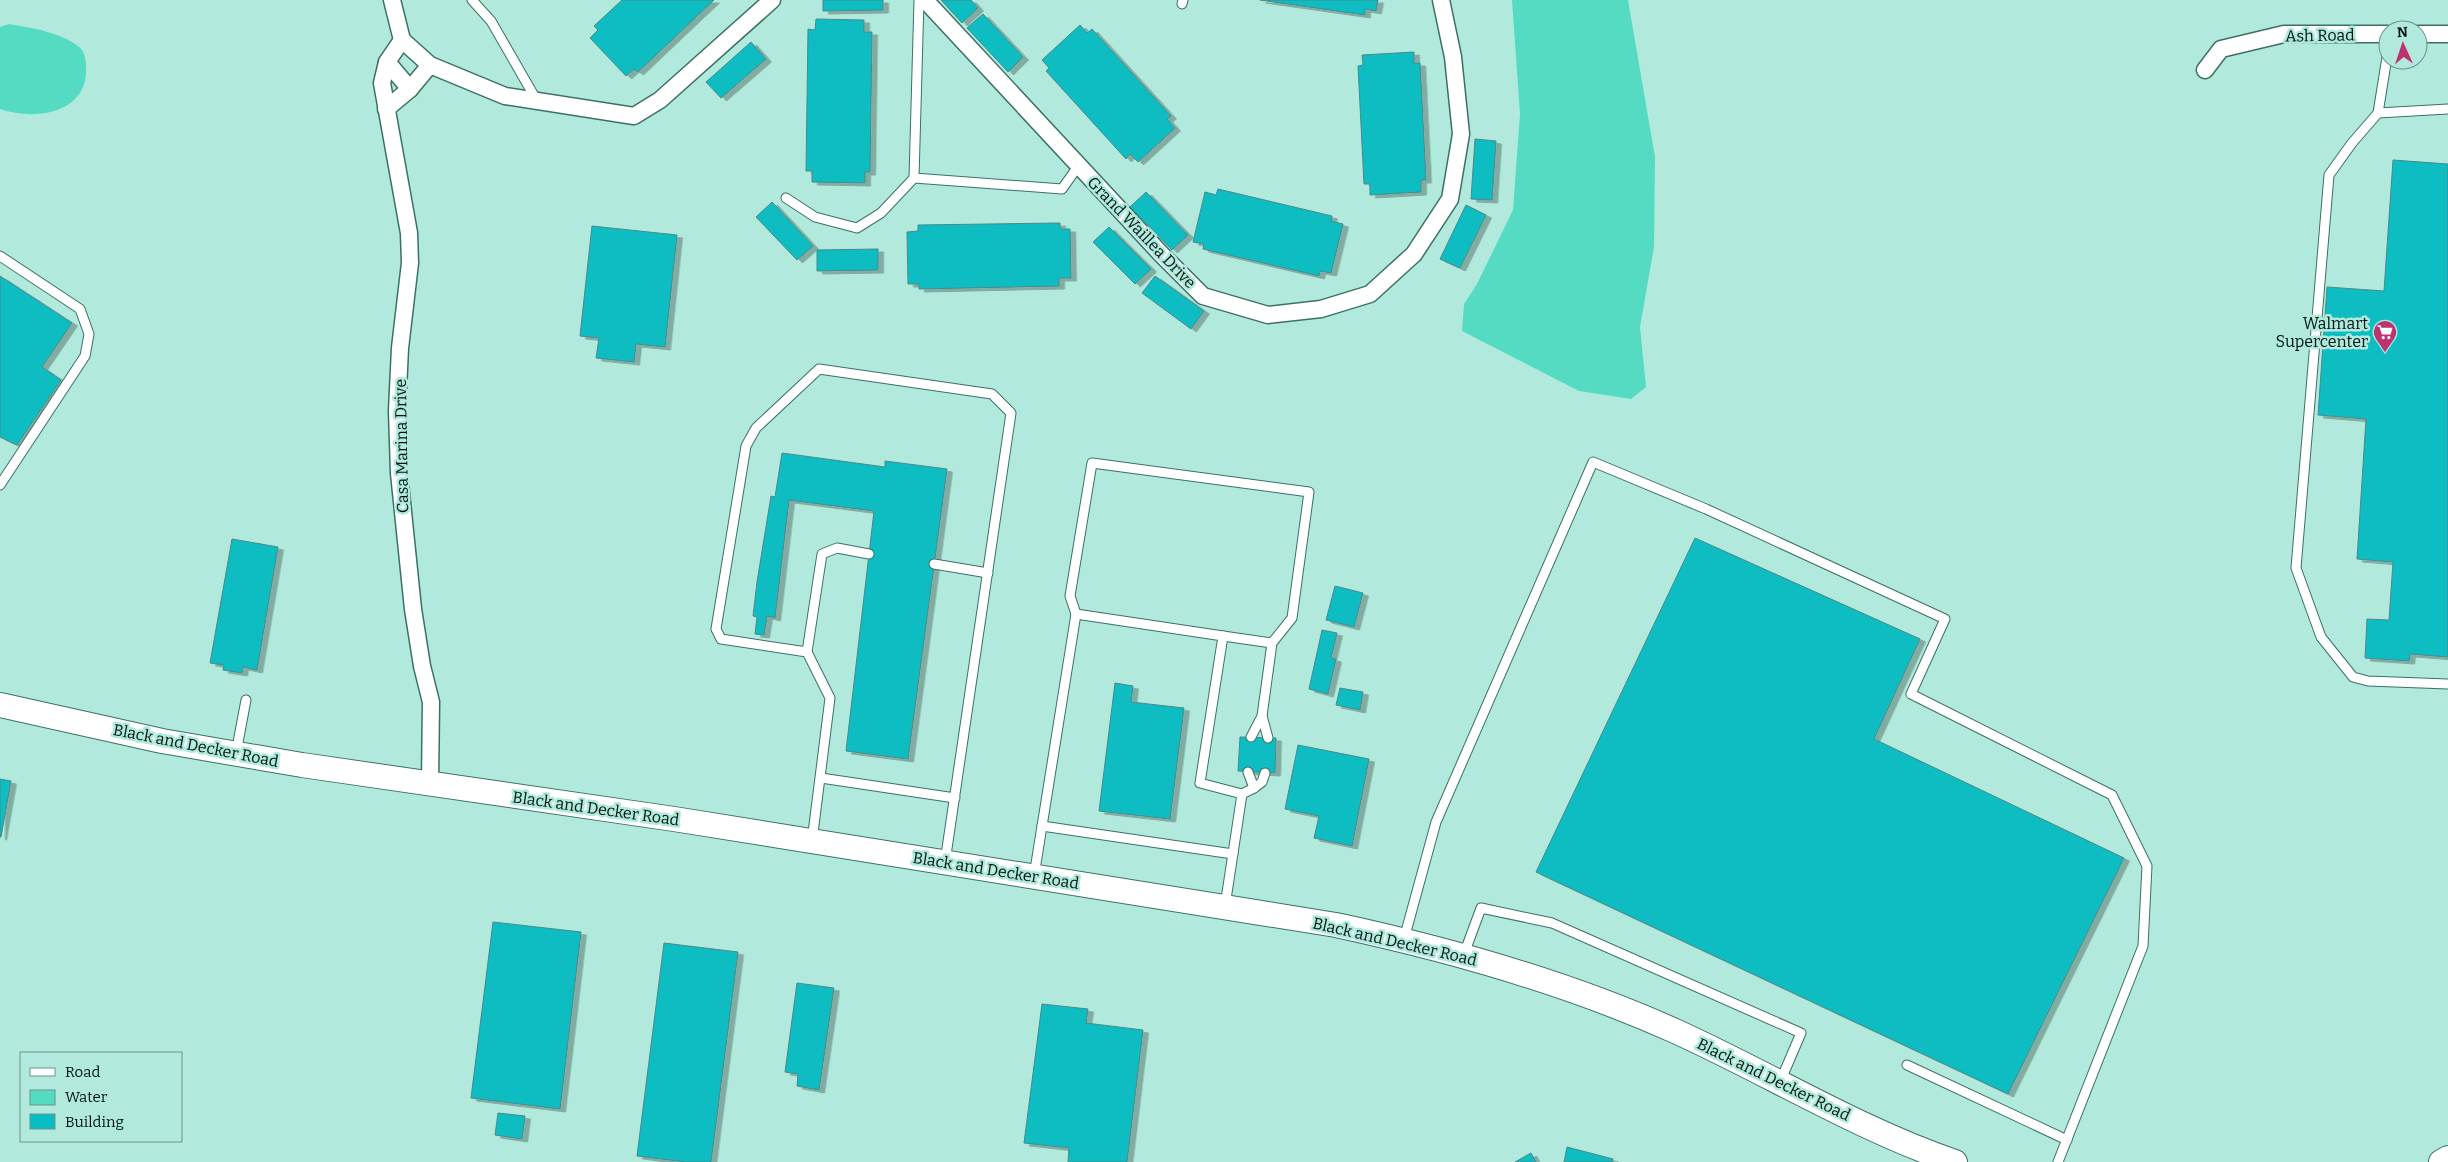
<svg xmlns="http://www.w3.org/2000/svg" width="2448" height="1162" viewBox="0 0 2448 1162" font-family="Bitter,serif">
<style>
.water{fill:#55dbc1}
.building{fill:#08bdc2;stroke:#4d888a;filter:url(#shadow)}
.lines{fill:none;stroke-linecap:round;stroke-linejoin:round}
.lane-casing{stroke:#3b7165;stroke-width:11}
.street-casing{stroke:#3b7165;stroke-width:19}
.secondary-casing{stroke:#3b7165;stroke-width:26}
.lane{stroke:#fff;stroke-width:9}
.street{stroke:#fff;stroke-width:16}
.secondary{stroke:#fff;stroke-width:24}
.labels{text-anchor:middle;stroke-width:5;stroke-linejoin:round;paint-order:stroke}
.street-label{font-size:16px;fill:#011410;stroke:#b1eadc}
.poi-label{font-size:16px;fill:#011410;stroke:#b1eadc;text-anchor:end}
</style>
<defs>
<filter id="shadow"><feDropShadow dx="5.5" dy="3" stdDeviation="0" flood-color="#0004"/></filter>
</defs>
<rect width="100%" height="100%" fill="#b1eadc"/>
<g class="water">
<path d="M1512,0H1628L1655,157L1654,247L1640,327L1646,387L1631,399L1579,391L1462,331L1464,304L1477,284L1513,210L1520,114Z"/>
<path d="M9,24C32,28 59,32 78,46C84,50 86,59 86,66C89,114 35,121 0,109V27Z"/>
</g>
<g class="building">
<path d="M622,0H714L638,72L634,69L626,76L590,38L598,30L594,26Z"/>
<path d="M823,0H883V10L823,11Z"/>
<path d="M941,0H971L978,8L962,23Z"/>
<path d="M1260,0H1378L1376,11L1365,9V15Z"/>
<path d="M983,14L1023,57L1008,72L967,28Z"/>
<path d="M816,19L864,20V32H872L870,172H865V183L812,182V171H806L808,29L815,30Z"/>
<path d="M1080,25L1087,33L1092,29L1171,116L1167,119L1175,128L1138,162L1130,154L1126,159L1046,71L1049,68L1042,60Z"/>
<path d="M751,42L766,59L721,98L706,82Z"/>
<path d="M1414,52V63H1420L1426,180H1421V192L1370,195V184H1364L1358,66L1363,65L1362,55Z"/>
<path d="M1475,139L1496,141L1492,200L1471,199Z"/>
<path d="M2393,160L2448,164V657L2410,654L2409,661L2365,658L2367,619L2389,620L2393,562L2357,559L2366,419L2318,415L2327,287L2384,291Z"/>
<path d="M1218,189L1332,216L1331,221L1343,224L1331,273L1320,271L1319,276L1203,249L1204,244L1193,242L1205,192L1216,195Z"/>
<path d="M1146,192L1188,235L1172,250L1130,207Z"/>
<path d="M772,202L813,246L797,260L756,217Z"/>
<path d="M1466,205L1486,215L1460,268L1440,259Z"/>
<path d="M1060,223V229H1070L1071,278H1059V286L919,289V284H908L907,232L918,231V225Z"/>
<path d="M592,226L677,235L665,347L636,344L634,362L596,358L599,338L580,336Z"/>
<path d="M1109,227L1151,269L1135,284L1093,242Z"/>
<path d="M878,249V270L817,271V250Z"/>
<path d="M0,276L72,323L42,367L61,380L17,445L0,437Z"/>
<path d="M1155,276L1204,311L1191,329L1142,293Z"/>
<path d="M782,453L885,467V461L947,469L908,759L846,751L874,511L789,500L775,618L767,616L764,635L755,634L757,617L753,616L757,582L771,496L775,497Z"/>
<path d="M1695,538L1920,639L1874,739L2124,858L2008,1094L1536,872Z"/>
<path d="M232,539L278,547L257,670L243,667L242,673L223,670L224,665L210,663Z"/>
<path d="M1335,586L1363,593L1354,627L1326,620Z"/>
<path d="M1322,630L1337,633L1331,658L1336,659L1328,694L1309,689Z"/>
<path d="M1115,683L1133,686L1131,702L1184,708L1170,819L1099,811Z"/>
<path d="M1340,688L1363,692L1360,710L1336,705Z"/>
<path d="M1240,737L1276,738L1275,773L1238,771Z"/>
<path d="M1298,745L1369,759L1352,846L1314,838L1319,816L1285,809Z"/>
<path d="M0,779L11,781L1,837H0Z"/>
<path d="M493,922L581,932L560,1109L471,1098Z"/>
<path d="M664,943L738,952L711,1162H686L637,1156Z"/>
<path d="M797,983L834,988L819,1090L797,1086L798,1074L785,1072Z"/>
<path d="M1042,1004L1088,1009L1086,1023L1143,1030L1127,1162H1068L1069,1148L1024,1143Z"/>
<path d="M498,1113L525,1116L522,1139L495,1135Z"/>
<path d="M1567,1147L1613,1159L1612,1162H1564Z"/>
<path d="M1531,1153L1536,1162H1515Z"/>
</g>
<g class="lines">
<g class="lane-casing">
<g id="lane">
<path d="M472,0L491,21L537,101"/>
<path d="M919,0L914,178L1062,189L1079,165"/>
<path d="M1182,4L1183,0"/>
<path d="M2388,51L2378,113L2352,143L2329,175L2296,568L2321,637L2353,677L2368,681L2448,684"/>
<path d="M2378,113L2448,109"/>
<path d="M786,198L815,217L857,228L881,213L914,178"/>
<path d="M0,256L80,309L89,334L85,356L0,485"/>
<path d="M934,564L988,573"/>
<path d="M1076,614L1070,596L1092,463L1309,492L1292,618L1272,643L1262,716L1251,737"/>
<path d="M1223,636L1272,643"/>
<path d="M807,652L822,554L837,548L869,554"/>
<path d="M1262,716L1268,738"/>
<path d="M236,753L246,700"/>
<path d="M821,778L955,798"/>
<path d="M1254,788L1262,782L1265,773"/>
<path d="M1242,794L1254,788L1248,772"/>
<path d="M1042,826L1233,854"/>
<path d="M812,841L830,698L807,652L721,639L716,629L746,446L756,428L819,369L992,394L1011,413L945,862"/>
<path d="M1034,876L1076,614L1223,636L1200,783L1242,794L1225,906"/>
<path d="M1404,939L1436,822L1593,462L1706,509L1945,619L1911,694L2112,795L2147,866L2143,946L2058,1162"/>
<path d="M1464,954L1481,908L1552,923L1801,1033L1780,1082"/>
<path d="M1907,1065L2067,1140"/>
</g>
</g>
<g class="street-casing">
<g id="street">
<path d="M392,0L402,40"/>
<path d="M925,0L1161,254L1203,296L1268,315L1321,309L1370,294L1414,254L1450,199L1461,134L1453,57L1441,0"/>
<path d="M2418,34H2448"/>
<path d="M402,40L387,62L382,83L409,233L410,263L400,348L397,411L399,473L413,609L422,666L431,702L430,783"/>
<path d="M402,40L430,65L505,96L634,116L660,100L772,0"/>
<path d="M387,62L410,89"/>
<path d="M2205,70L2221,49L2284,34H2388"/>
<path d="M386,109L410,89L430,65"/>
</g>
</g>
<g class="secondary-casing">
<g id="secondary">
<path d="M0,705L162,741L302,765L674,819L1336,925C1452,950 1566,982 1675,1031C1768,1073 1858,1129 1955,1162"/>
<path d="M2441,1162L2448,1158"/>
</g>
</g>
<use href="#lane" class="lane"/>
<use href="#street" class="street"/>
<use href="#secondary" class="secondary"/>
</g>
<defs>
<g id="supermarket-pin" transform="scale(1.25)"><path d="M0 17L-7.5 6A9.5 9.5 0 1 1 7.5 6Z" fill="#bc3370" stroke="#b1eadc"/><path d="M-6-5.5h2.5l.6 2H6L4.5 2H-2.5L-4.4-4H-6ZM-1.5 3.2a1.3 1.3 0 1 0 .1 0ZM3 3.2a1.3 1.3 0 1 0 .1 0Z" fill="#fff"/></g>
</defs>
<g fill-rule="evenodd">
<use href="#supermarket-pin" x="2385" y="332"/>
</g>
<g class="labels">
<g class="street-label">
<text transform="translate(2320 35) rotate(-1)" y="6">Ash Road</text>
<text transform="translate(1142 232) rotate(46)" y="6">Grand Waillea Drive</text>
<text transform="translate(401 446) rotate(-91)" y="6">Casa Marina Drive</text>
<text transform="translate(196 745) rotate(11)" y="6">Black and Decker Road</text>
<text transform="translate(596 808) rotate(8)" y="6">Black and Decker Road</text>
<text transform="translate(996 870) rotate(9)" y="6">Black and Decker Road</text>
<text transform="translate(1395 941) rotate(13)" y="6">Black and Decker Road</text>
<text transform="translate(1774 1079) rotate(26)" y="6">Black and Decker Road</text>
</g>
<g class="poi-label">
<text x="2368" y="329">Walmart<tspan x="2368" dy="18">Supercenter</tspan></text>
</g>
</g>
<rect x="20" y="1052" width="162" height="90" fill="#b1eadc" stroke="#6b948a"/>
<rect x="30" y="1068" width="25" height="8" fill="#ffffff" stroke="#6b948a"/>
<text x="65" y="1077" font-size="15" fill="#011410">Road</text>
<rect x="30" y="1090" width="25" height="15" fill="#55dbc1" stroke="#6b948a"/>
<text x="65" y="1102" font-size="15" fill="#011410">Water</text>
<rect x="30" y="1114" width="25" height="15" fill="#08bdc2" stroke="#6b948a"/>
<text x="65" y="1127" font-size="15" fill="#011410">Building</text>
<g transform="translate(2403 45) rotate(357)"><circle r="24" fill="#b1eadc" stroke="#6b948a"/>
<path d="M0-4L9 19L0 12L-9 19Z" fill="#bc3370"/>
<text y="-8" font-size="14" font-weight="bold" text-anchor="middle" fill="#011410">N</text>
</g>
</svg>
